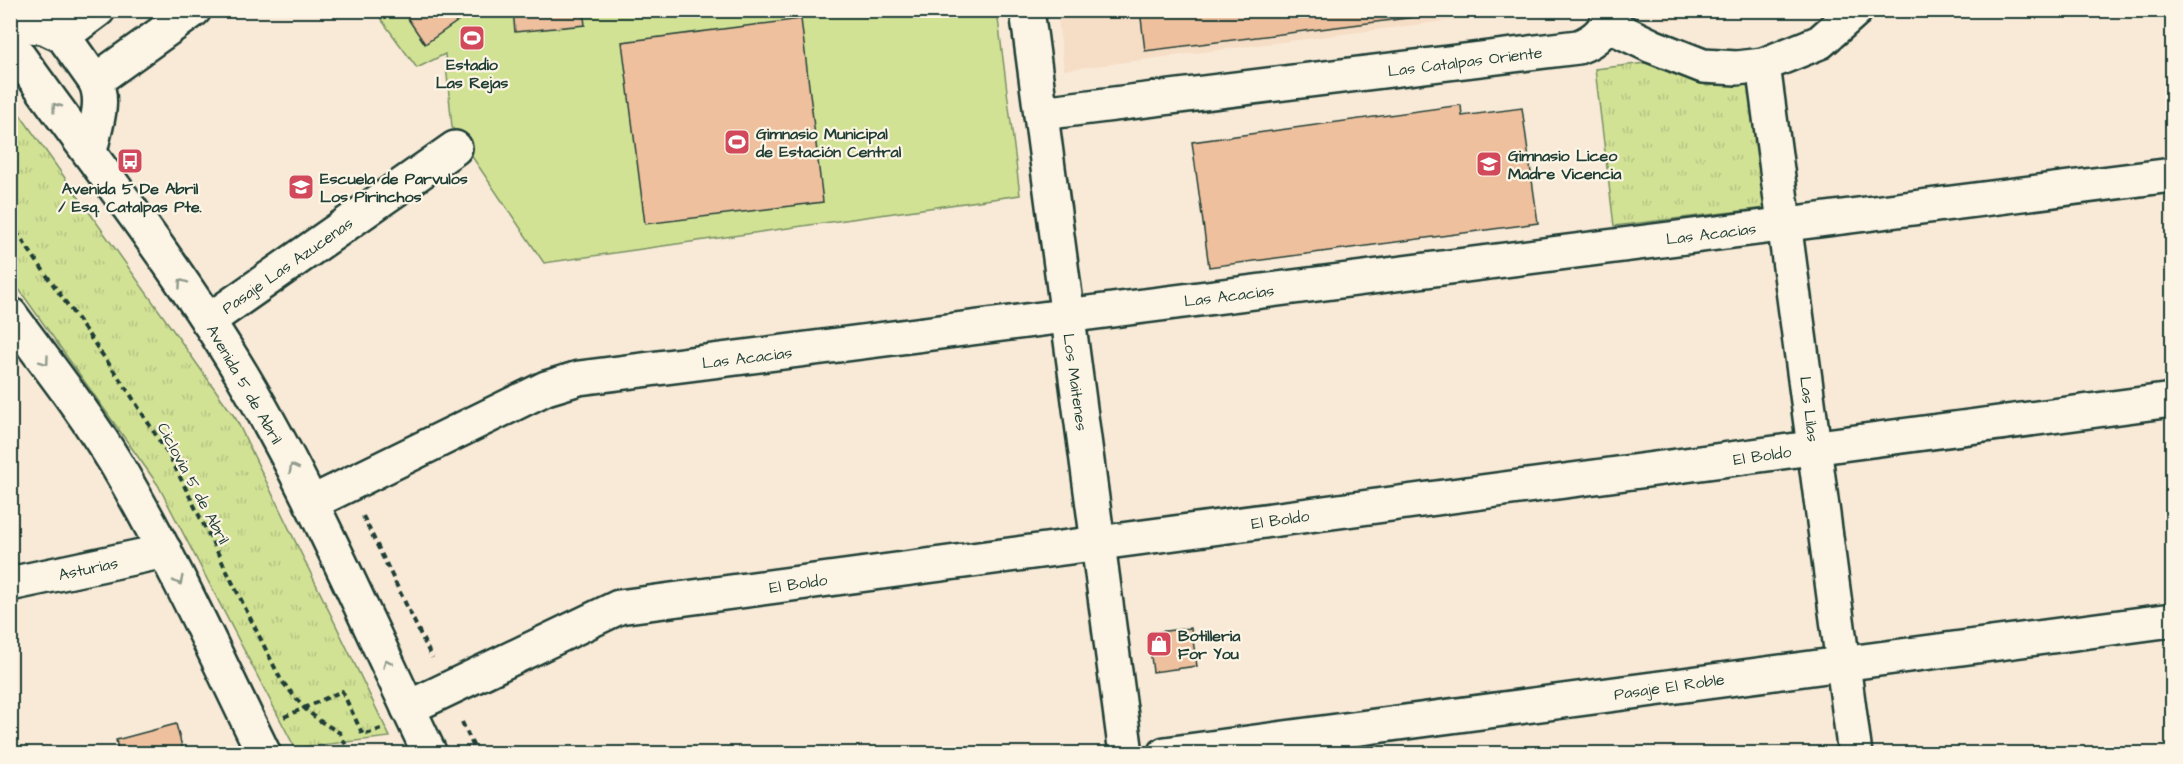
<svg xmlns="http://www.w3.org/2000/svg" width="2183" height="764" viewBox="0 0 2183 764" font-family="'Architects Daughter',sans-serif">
<style>
.built{fill:#f6ddc6}
.grass{fill:url(#grass-tufts);stroke:#789064;stroke-width:1.5}
.pitch{fill:#d2e295;stroke:#789064;stroke-width:1.5}
.building{fill:#eec09e;stroke:#1f3d34;stroke-width:1.5}
.lines{fill:none;stroke-linecap:round;stroke-linejoin:round}
.minor-casing{stroke:#1f3d34;stroke-width:38}
.major-casing{stroke:#1f3d34;stroke-width:38}
.path{stroke:#1f3d34;stroke-width:4;stroke-dasharray:6 4.5;stroke-linecap:butt}
.minor{stroke:#fcf5e5;stroke-width:33}
.major{stroke:#fcf5e5;stroke-width:33}
.oneway{stroke:#8e998c}
.labels{text-anchor:middle;stroke-width:4.5;stroke-linejoin:round;paint-order:stroke}
.street-label{font-size:16px;fill:#1f3d34;stroke:#fcf5e5}
.poi-label{font-size:16px;font-weight:bold;fill:#1f3d34;stroke:#fcf5e5;text-anchor:start}
</style>
<defs>
<pattern id="grass-tufts" width="24" height="20" patternUnits="userSpaceOnUse" patternTransform="scale(1.5)"><rect width="24" height="20" fill="#d2e295"/><path d="M3 7l-1-3M5 7V3M7 7l1-3M15 17l-1-3M17 17v-4M19 17l1-3" fill="none" stroke="#b4c381"/></pattern>
</defs>
<rect width="100%" height="100%" fill="#f9ead7"/>
<filter id="ink" filterUnits="userSpaceOnUse"><feTurbulence type="fractalNoise" baseFrequency=".0167" numOctaves="2"/><feDisplacementMap in="SourceGraphic" scale="12" xChannelSelector="R" yChannelSelector="G"/><feConvolveMatrix kernelMatrix="1 2 1 2 8 2 1 2 1" color-interpolation-filters="sRGB"/></filter>
<g filter="url(#ink)">
<g class="built">
<path d="M1057,10L1523,11L1064,70Z"/>
<path d="M1663,10H1791V11L1664,21Z"/>
</g>
<g class="grass">
<path d="M1663,61L1707,86L1751,81L1766,208L1614,226L1595,69Z"/>
<path d="M11,102L236,419L390,737L295,748L158,485L11,278Z"/>
</g>
<path class="pitch" d="M375,11H997L1020,195L544,263L452,127L445,54L417,68Z"/>
<g class="building">
<path d="M402,10H466L468,14L425,44Z"/>
<path d="M513,10H583L585,25L515,32Z"/>
<path d="M1140,10H1471L1145,51Z"/>
<path d="M801,19L823,202L645,224L622,42Z"/>
<path d="M1461,105L1462,116L1522,108L1538,223L1209,267L1192,142Z"/>
<path d="M1191,628L1197,666L1153,672L1148,633Z"/>
<path d="M176,724L184,754H119L116,740Z"/>
</g>
<g class="lines">
<g class="minor-casing">
<g id="minor">
<path d="M1027,10L1126,754"/>
<path d="M1606,24L1652,46L1703,66L1737,68L1763,65L1820,42L1856,10"/>
<path d="M10,25L44,27L63,36L95,81C106,102 94,130 90,152"/>
<path d="M63,36L98,10"/>
<path d="M1763,65L1855,754"/>
<path d="M95,81L194,10"/>
<path d="M1041,113L1578,47C1594,41 1609,30 1609,10"/>
<path d="M208,321L455,148"/>
<path d="M311,503L546,388L579,378L2172,175"/>
<path d="M10,584L165,551"/>
<path d="M408,708L619,607L2172,400"/>
<path d="M1165,754L2172,620"/>
</g>
</g>
<g class="major-casing">
<g id="major">
<path d="M10,44C88,154 173,260 242,375C314,496 369,627 430,754"/>
<path d="M10,314C46,363 84,411 115,462C171,556 216,656 264,754"/>
</g>
</g>
<g class="path">
<path d="M10,223L130,394L171,459L281,680L304,708L320,721L340,733L350,754"/>
<path d="M363,516L432,658"/>
<path d="M284,717L342,691L363,735L381,729"/>
<path d="M462,722L477,754"/>
</g>
<use href="#minor" class="minor"/>
<use href="#major" class="major"/>
</g>
<defs><path id="oneway-chevron" d="M-2-3.5L2.5 0L-2 3.5" fill="none" stroke-width="1.6" stroke-linecap="round" stroke-linejoin="round" transform="scale(1.5)"/></defs>
<g class="oneway">
<use href="#oneway-chevron" transform="translate(56 107) rotate(-127)"/>
<use href="#oneway-chevron" transform="translate(182 283) rotate(-125)"/>
<use href="#oneway-chevron" transform="translate(45 361) rotate(54)"/>
<use href="#oneway-chevron" transform="translate(293 468) rotate(-118)"/>
<use href="#oneway-chevron" transform="translate(179 581) rotate(64)"/>
<use href="#oneway-chevron" transform="translate(387 663) rotate(-115)"/>
</g>
</g>
<defs>
<g id="stadium-square" transform="scale(1.35)"><rect x="-9" y="-9" width="18" height="18" rx="4" fill="#d1495b" stroke="#fcf5e5"/><path d="M0-5a6.5 5 0 1 0 0 10a6.5 5 0 1 0 0-10ZM-3.5-1.8h7v3.6h-7Z" fill="#fff"/></g>
<g id="bus-square" transform="scale(1.35)"><rect x="-9" y="-9" width="18" height="18" rx="4" fill="#d1495b" stroke="#fcf5e5"/><path d="M-5-6H5V4H4V6H2V4H-2V6H-4V4H-5ZM-3.5-4V0h7V-4ZM-3.5 1.2v1.5H-2V1.2ZM2 1.2v1.5H3.5V1.2Z" fill="#fff"/></g>
<g id="school-square" transform="scale(1.35)"><rect x="-9" y="-9" width="18" height="18" rx="4" fill="#d1495b" stroke="#fcf5e5"/><path d="M0-5L7-2L0 1L-7-2ZM-4 1L0 2.5L4 1V4Q0 6-4 4Z" fill="#fff"/></g>
<g id="shop-square" transform="scale(1.35)"><rect x="-9" y="-9" width="18" height="18" rx="4" fill="#d1495b" stroke="#fcf5e5"/><path d="M-5-2.5h2.3a2.7 3.5 0 0 1 5.4 0H5L5.5 6h-11ZM-1.5-2.5h3a1.5 2.3 0 0 0-3 0Z" fill="#fff"/></g>
</defs>
<g fill-rule="evenodd">
<use href="#stadium-square" x="472" y="38"/>
<use href="#stadium-square" x="737" y="142"/>
<use href="#bus-square" x="130" y="161"/>
<use href="#school-square" x="1489" y="164"/>
<use href="#school-square" x="301" y="187"/>
<use href="#shop-square" x="1159" y="644"/>
</g>
<g class="labels">
<g class="street-label">
<text transform="translate(1465 61) rotate(-7)" y="6">Las Catalpas Oriente</text>
<text transform="translate(1711 233) rotate(-7)" y="6">Las Acacias</text>
<text transform="translate(287 265) rotate(-35)" y="6">Pasaje Las Azucenas</text>
<text transform="translate(1229 295) rotate(-7)" y="6">Las Acacias</text>
<text transform="translate(747 357) rotate(-7)" y="6">Las Acacias</text>
<text transform="translate(1076 382) rotate(82)" y="6">Los Maitenes</text>
<text transform="translate(245 384) rotate(60)" y="6">Avenida 5 de Abril</text>
<text transform="translate(1810 409) rotate(83)" y="6">Las Lilas</text>
<text transform="translate(1762 455) rotate(-8)" y="6">El Boldo</text>
<text transform="translate(194 483) rotate(62)" y="6">Ciclovia 5 de Abril</text>
<text transform="translate(1280 519) rotate(-8)" y="6">El Boldo</text>
<text transform="translate(88 568) rotate(-12)" y="6">Asturias</text>
<text transform="translate(798 583) rotate(-8)" y="6">El Boldo</text>
<text transform="translate(1669 686) rotate(-8)" y="6">Pasaje El Roble</text>
</g>
<g class="poi-label">
<text x="472" y="70" text-anchor="middle">Estadio<tspan x="472" dy="18">Las Rejas</tspan></text>
<text x="756" y="139">Gimnasio Municipal<tspan x="756" dy="18">de Estación Central</tspan></text>
<text x="1508" y="161">Gimnasio Liceo<tspan x="1508" dy="18">Madre Vicencia</tspan></text>
<text x="320" y="184">Escuela de Parvulos<tspan x="320" dy="18">Los Pirinchos</tspan></text>
<text x="130" y="194" text-anchor="middle">Avenida 5 De Abril<tspan x="130" dy="18">/ Esq. Catalpas Pte.</tspan></text>
<text x="1178" y="641">Botilleria<tspan x="1178" dy="18">For You</tspan></text>
</g>
</g>
<rect width="2183" height="764" fill="none" stroke="#fcf5e5" stroke-width="36"/>
<rect x="18" y="18" width="2147" height="728" fill="none" stroke="#1f3d34" stroke-width="2" filter="url(#ink)"/>
</svg>
